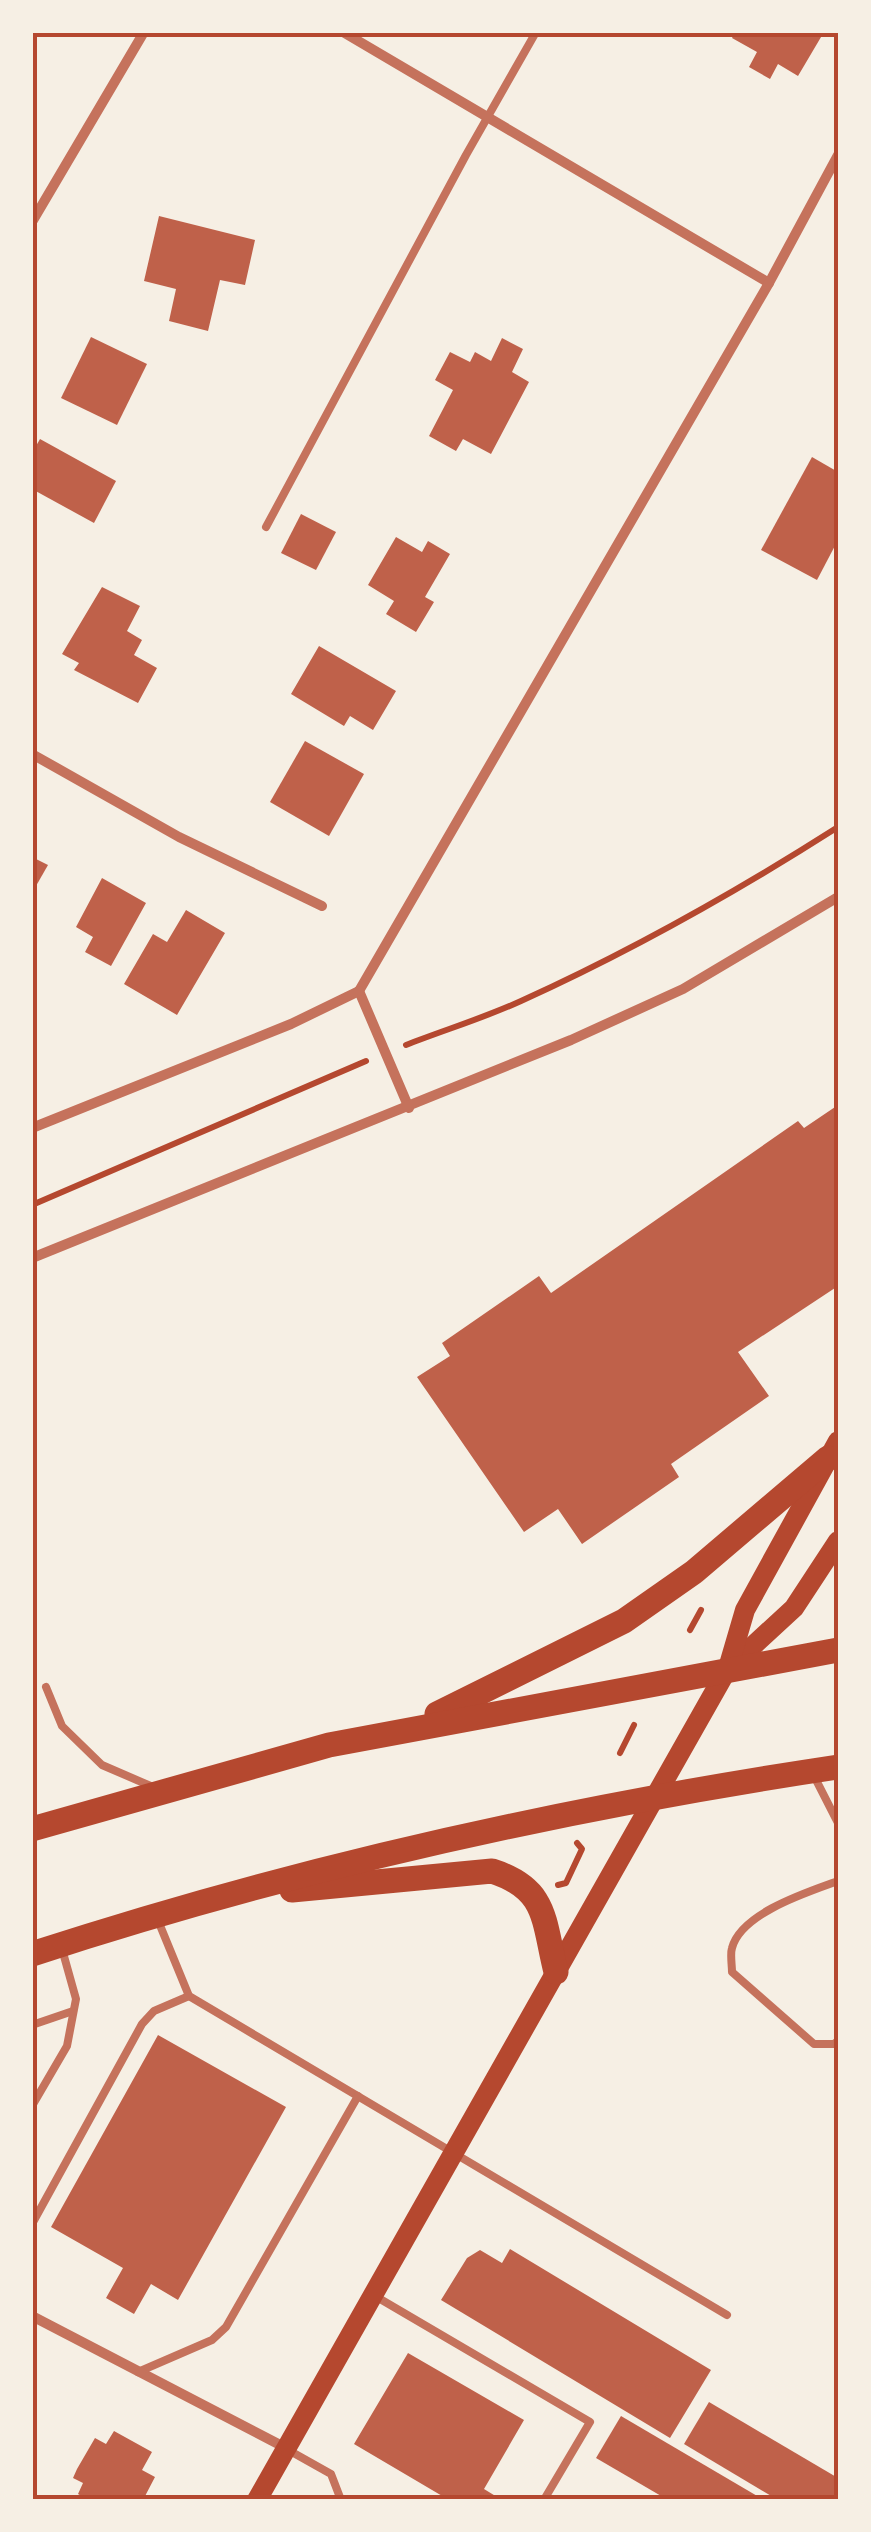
<svg xmlns="http://www.w3.org/2000/svg" width="871" height="2532" viewBox="0 0 871 2532" font-family="'PT Serif',serif">
<style>
.building{fill:#bf614a}
.lines{fill:none;stroke-linecap:round;stroke-linejoin:round}
.path{stroke:#b5482f;stroke-width:6}
.service{stroke:#c5725c;stroke-width:8}
.minor{stroke:#c5725c;stroke-width:10}
.secondary{stroke:#b5482f;stroke-width:20}
.primary{stroke:#b5482f;stroke-width:25}
.neatline{fill:none;stroke:#b5482f;stroke-width:4}
</style>
<rect width="100%" height="100%" fill="#f6efe4"/>
<g class="building">
<path d="M735,32H824L798,76L778,64L770,79L749,67L757,52L732,38Z"/>
<path d="M159,216L255,240L245,285L220,280L208,331L169,321L176,289L144,281Z"/>
<path d="M91,337L147,364L117,425L61,398Z"/>
<path d="M502,338L523,349L512,372L529,382L491,454L463,439L456,451L429,436L453,390L435,380L450,352L470,362L475,352L491,361Z"/>
<path d="M40,439L116,481L94,523L32,489V453Z"/>
<path d="M812,457L838,472V540L817,580L761,550Z"/>
<path d="M301,514L336,532L316,570L281,553Z"/>
<path d="M396,537L422,552L428,541L450,554L425,597L434,602L416,632L386,614L394,601L368,585Z"/>
<path d="M102,587L140,606L127,631L142,640L134,655L157,668L138,703L74,670L79,663L62,654Z"/>
<path d="M319,646L396,691L373,730L350,716L344,726L291,694Z"/>
<path d="M305,741L364,774L329,836L270,802Z"/>
<path d="M32,857L48,865L32,893Z"/>
<path d="M102,878L146,903L111,966L85,952L93,937L76,927Z"/>
<path d="M186,910L225,933L177,1015L124,984L153,934L167,942Z"/>
<path d="M838,1105V1286L738,1352L769,1396L671,1464L679,1477L582,1544L558,1509L524,1532L417,1377L450,1356L442,1343L539,1276L551,1293L798,1121L804,1128Z"/>
<path d="M158,2035L286,2107L178,2300L151,2284L134,2314L106,2298L123,2268L51,2227Z"/>
<path d="M510,2249L711,2370L670,2438L441,2300L467,2258L480,2250L502,2263Z"/>
<path d="M408,2353L524,2420L484,2489L502,2500H449L354,2444Z"/>
<path d="M709,2402L838,2478V2500H778L684,2444Z"/>
<path d="M621,2416L764,2500H668L596,2458Z"/>
<path d="M114,2431L152,2452L142,2470L155,2477L143,2500H88L78,2494L83,2483L73,2478L77,2469L95,2438L106,2444Z"/>
</g>
<g class="lines">
<g class="path">
<path d="M406,1045C444,1030 484,1018 521,1001C631,951 736,892 838,827"/>
<path d="M32,1205L366,1061"/>
<path d="M690,1630L701,1610"/>
<path d="M620,1753L634,1725"/>
<path d="M558,1885L566,1883L582,1849L577,1843"/>
</g>
<g class="service">
<path d="M266,527L466,155L536,32"/>
<path d="M46,1687L62,1726L102,1765L153,1787"/>
<path d="M813,1774L838,1823"/>
<path d="M838,1881C808,1892 741,1913 732,1948C730,1954 732,1965 732,1972L814,2044H834L838,2041"/>
<path d="M157,1918L189,1996L727,2315"/>
<path d="M32,2025L73,2011"/>
<path d="M32,2106L67,2046L76,1999L62,1949"/>
<path d="M32,2224L142,2024L154,2011L189,1996"/>
<path d="M375,2296L590,2422L545,2498L548,2500"/>
<path d="M138,2372L212,2340L226,2327L358,2096"/>
<path d="M290,2451L331,2474L341,2500"/>
</g>
<g class="minor">
<path d="M343,32L769,283"/>
<path d="M32,222L144,32"/>
<path d="M32,754L179,837L322,906"/>
<path d="M359,991L769,283L838,155"/>
<path d="M359,991L409,1108"/>
<path d="M32,1128L291,1024L359,991"/>
<path d="M32,1258L571,1040L683,989L838,897"/>
<path d="M32,2316L286,2448"/>
</g>
<g class="secondary">
<path d="M730,1667L794,1608L838,1541"/>
<path d="M257,2500L728,1668L745,1610L838,1441"/>
</g>
<g class="primary">
<path d="M437,1714L624,1621L694,1572L828,1458"/>
<path d="M32,1829L329,1745L838,1650"/>
<path d="M292,1890L492,1871C548,1889 543,1920 556,1972"/>
<path d="M32,1954C295,1868 565,1808 838,1767"/>
</g>
</g>
<rect width="871" height="2532" fill="none" stroke="#f6efe4" stroke-width="70"/>
<rect x="35" y="35" width="801" height="2462" class="neatline"/>
</svg>
